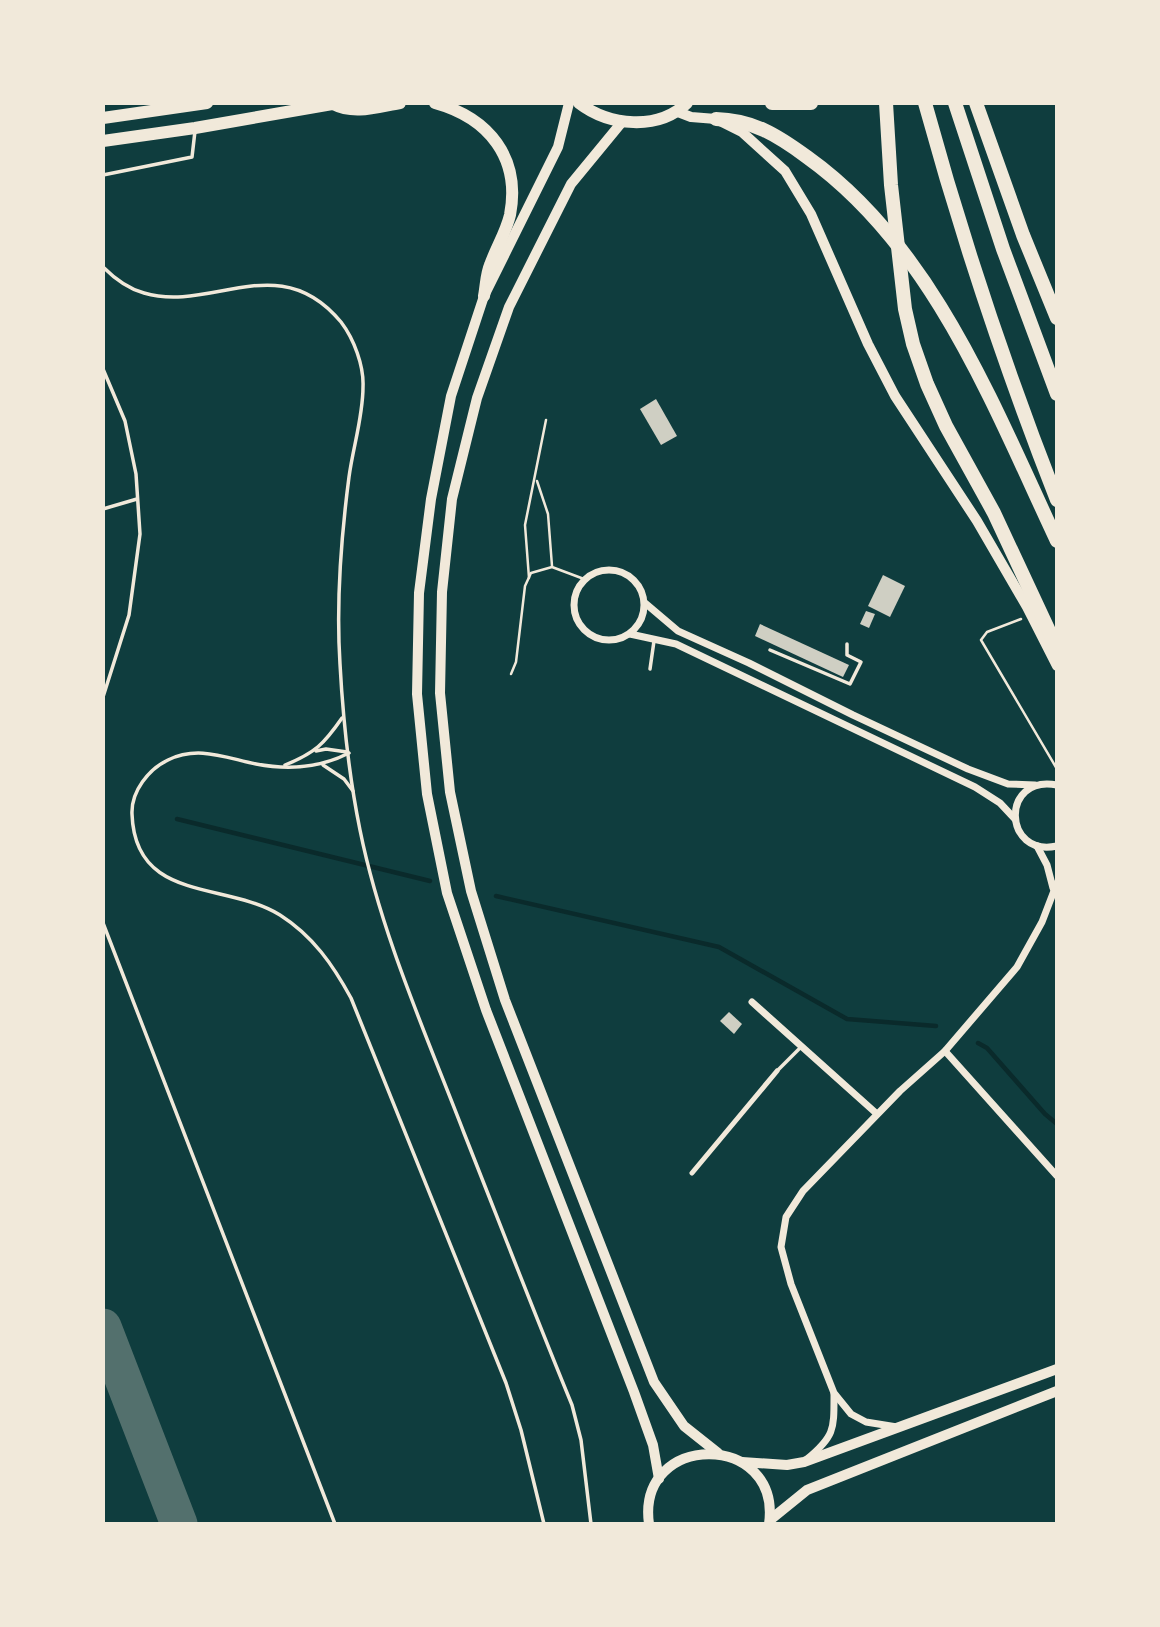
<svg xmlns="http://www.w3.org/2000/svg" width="1160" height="1627" viewBox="0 0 1160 1627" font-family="'IBM Plex Sans',sans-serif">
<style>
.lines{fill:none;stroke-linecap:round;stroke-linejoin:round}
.stream{stroke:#0a2a2b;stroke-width:4.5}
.taxiway{stroke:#53706d;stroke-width:37}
.building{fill:#cfcfc3}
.path{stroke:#f1e9da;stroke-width:2.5}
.service{stroke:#f1e9da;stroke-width:3.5}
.pedestrian{stroke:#f1e9da;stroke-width:5}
.minor{stroke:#f1e9da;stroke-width:7}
.tertiary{stroke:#f1e9da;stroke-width:10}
.primary{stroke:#f1e9da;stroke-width:12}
.motorway{stroke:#f1e9da;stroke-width:14}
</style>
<rect width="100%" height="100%" fill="#0f3d3e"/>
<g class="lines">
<g class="stream">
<path d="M177,819L430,881"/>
<path d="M496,896L719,947L847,1019L936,1026"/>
<path d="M978,1043L987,1048L1045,1114L1057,1124"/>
</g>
<path class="taxiway" d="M103,1327L179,1524"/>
</g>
<g class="building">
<path d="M656,399L677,436L661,445L640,409Z"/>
<path d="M883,575L905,586L890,617L868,606Z"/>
<path d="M866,611L875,614L869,628L860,624Z"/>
<path d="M760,624L849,665L843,677L755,636Z"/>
<path d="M729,1012L742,1024L734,1034L720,1021Z"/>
</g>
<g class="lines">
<g class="path">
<path d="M537,481L548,514L552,566"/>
<path d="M529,578L525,525L546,420"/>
<path d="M1021,619L987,632L981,640L1057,769"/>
<path d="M511,674L516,662L525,586L531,573L552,567L584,579"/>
</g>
<g class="service">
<path d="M103,175L192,157L195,131"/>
<path d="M103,267C114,278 129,289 144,293C212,313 279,247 341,322C354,339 364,366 363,387C363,417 353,447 349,477C341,538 336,602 340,664C343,719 349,776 360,830C381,934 426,1034 464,1133C500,1224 535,1315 572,1405L581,1440L591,1524"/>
<path d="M103,369L125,421L136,474L140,534L129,615L103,697"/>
<path d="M103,509L137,499"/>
<path d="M770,650L850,684L861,662L847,655V644"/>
<path d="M650,669L654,641"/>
<path d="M316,751L326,749L347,752"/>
<path d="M349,753C320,768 288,770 256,764C226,758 198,745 168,760C149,769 131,791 132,814C135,903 225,881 280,915C313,936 333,965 351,998L506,1383L521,1430L544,1524"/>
<path d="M285,765C315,753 324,744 342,718"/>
<path d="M323,765L344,779L353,791"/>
<path d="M103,923L335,1524"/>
<path d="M778,1070L801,1047"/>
</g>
<path class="pedestrian" d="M692,1173L777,1071"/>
<g class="minor">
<circle cx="609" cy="605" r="35"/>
<path d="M645,603L678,631L749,663L853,715L968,769L1008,784L1035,785"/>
<path d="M630,634L676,644L975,787L1000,803L1015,819"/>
<path d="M1057,785C1000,774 1003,858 1057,846"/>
<path d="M1037,846L1047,865L1053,888"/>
<path d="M752,1002L877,1114"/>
<path d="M945,1051L1057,1176"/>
<path d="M897,1427L866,1422L851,1414L834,1393L791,1284L781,1247L786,1217L803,1191L900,1091L945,1051L1017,967L1042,922L1057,883"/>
<path d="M807,1459C835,1436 834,1429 834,1394"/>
</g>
<g class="tertiary">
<path d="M569,103L558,147L484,296L451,396L431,499L419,593L417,694L427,794L447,893L486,1010L634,1392L653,1445L659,1479"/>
<path d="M678,112L691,117L716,119L742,132L785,171L811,214L868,344L895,396L977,521L1027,607L1057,666"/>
<path d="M622,122L571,184L509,307L477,398L452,499L442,592L440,693L450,792L471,891L505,1000L654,1382L684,1426L718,1453"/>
<path d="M742,1462L787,1465L804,1462L1057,1369"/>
<path d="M770,1520L807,1490L1057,1391"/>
<path d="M649,1524C636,1431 782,1431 769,1524"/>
</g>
<g class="primary">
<path d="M435,103C489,118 521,158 510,215C506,232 496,248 490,265C486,274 486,286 484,296"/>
<path d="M579,103C609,126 658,131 687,103"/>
<path d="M333,104C354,115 377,107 400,103"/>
<path d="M103,118L207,103"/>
<path d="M103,141L195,128L338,103"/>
</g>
<g class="motorway">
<path d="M772,103H811"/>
<path d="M886,103L891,185L905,309L913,344L927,384L946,426L994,513L1057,648"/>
<path d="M925,103C962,238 1006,370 1057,500"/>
<path d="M955,103L1003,249L1057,394"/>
<path d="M976,103L1023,235L1057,318"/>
<path d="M716,119C753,120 777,135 807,157C933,247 993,405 1057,541"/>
</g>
</g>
<rect width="1160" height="1627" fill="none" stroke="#f1e9da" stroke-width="210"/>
</svg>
